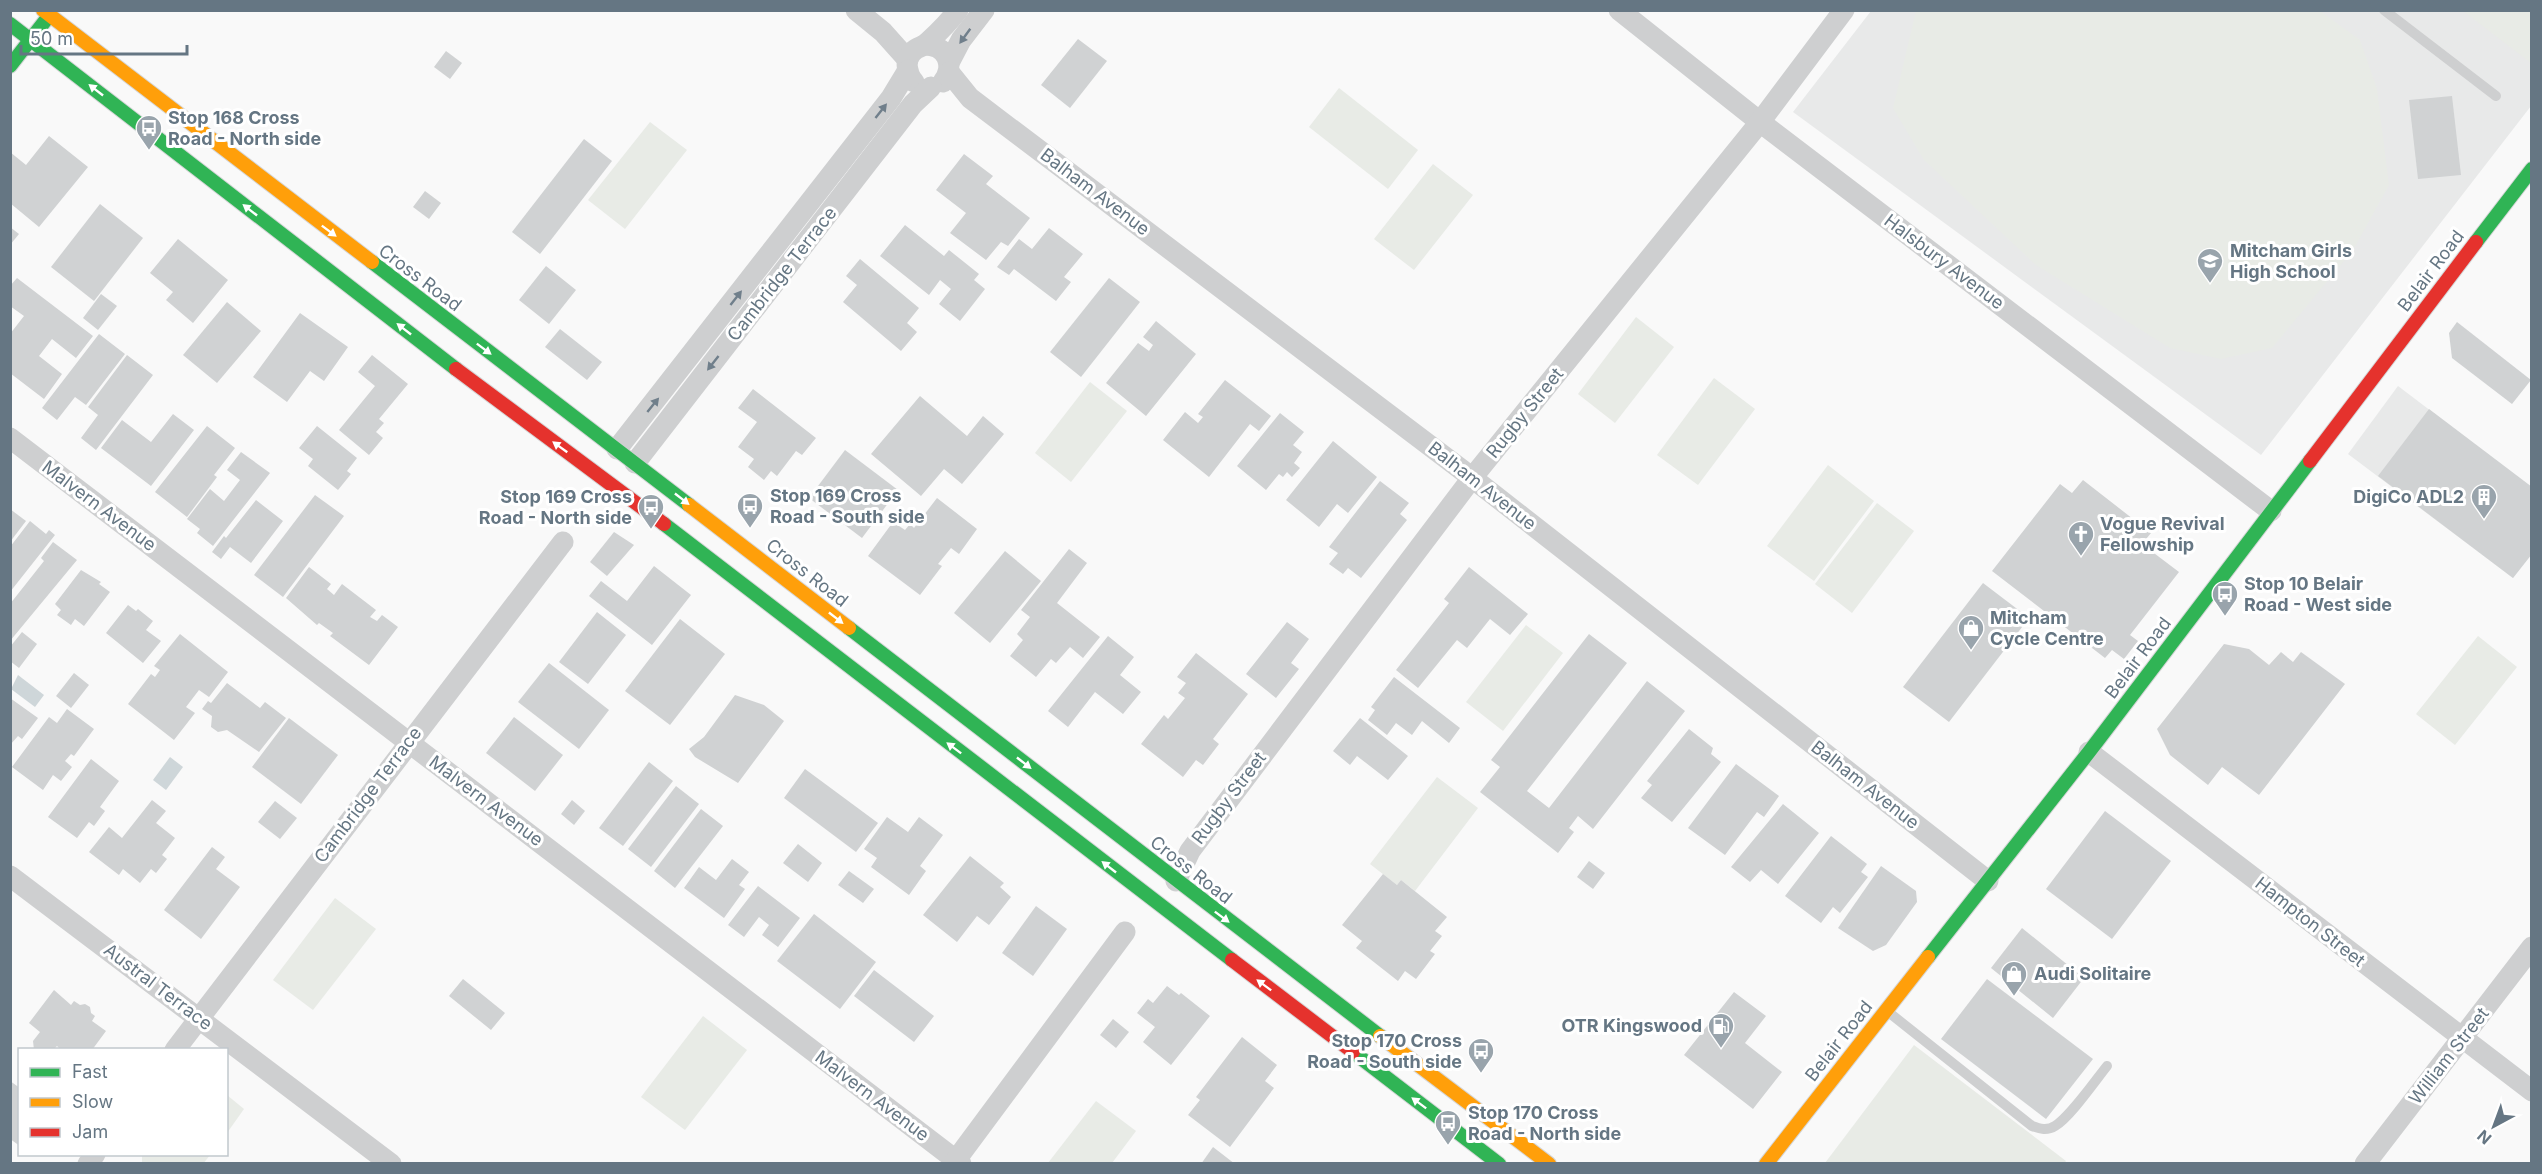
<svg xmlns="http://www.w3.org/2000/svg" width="2542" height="1174" viewBox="0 0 2542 1174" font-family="Inter,sans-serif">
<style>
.built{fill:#e8e9e9}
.green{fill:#e8ebe6}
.water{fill:#ced6d9}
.building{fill:#d0d2d3}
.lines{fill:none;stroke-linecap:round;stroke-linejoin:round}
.fast-casing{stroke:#d5d6d7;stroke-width:16}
.slow-casing{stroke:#d5d6d7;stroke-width:16}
.jam-casing{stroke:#d5d6d7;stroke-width:16}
.lane{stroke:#cecfd0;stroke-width:10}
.street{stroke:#cecfd0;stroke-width:21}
.fast{stroke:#30b455;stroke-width:14}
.slow{stroke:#ff9f0a;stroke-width:14}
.jam{stroke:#e5322d;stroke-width:14}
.oneway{fill:#707f8b}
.oneway2{fill:#fff}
.labels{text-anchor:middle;stroke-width:6;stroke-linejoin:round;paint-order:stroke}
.poi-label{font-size:18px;font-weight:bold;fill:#657683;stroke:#fff;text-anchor:start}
.street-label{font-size:18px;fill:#657683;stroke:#fff}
</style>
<rect width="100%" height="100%" fill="#f9f9f9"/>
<g class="built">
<path d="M1871,11H2531V106L2261,455L1793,112Z"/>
<path d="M2398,386L2531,487V554L2513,578L2348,454Z"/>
</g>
<g class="green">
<path d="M1916,11H2320L2360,40L2377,89L2389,185L2353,250L2272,348L2221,359L2170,348L2036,265L1924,160L1893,108Z"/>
<path d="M2463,11H2531V63Z"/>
<path d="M1339,88L1418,150L1388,189L1309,127Z"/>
<path d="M650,122L687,150L625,229L588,200Z"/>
<path d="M1433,164L1473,195L1414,270L1374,239Z"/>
<path d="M1636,317L1674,347L1615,423L1578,394Z"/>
<path d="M1714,378L1755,409L1698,485L1657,455Z"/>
<path d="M1090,382L1127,411L1071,482L1035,453Z"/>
<path d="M1828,465L1874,501L1814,581L1767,546Z"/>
<path d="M1877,503L1914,531L1852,613L1815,584Z"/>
<path d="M1526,625L1563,653L1503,731L1466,702Z"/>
<path d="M2478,636L2517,667L2455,745L2416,714Z"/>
<path d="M1437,777L1478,808L1415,891L1401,880L1397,885L1370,864Z"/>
<path d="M335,898L376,929L313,1010L273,980Z"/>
<path d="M703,1016L747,1050L685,1130L641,1097Z"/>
<path d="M1914,1045L2066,1161L2064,1164L1825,1163Z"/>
<path d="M227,1095L244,1109L227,1133H226Z"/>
<path d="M1096,1101L1136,1131L1112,1163H1048Z"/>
<path d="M142,1155V1154L210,1155L203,1164L142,1163Z"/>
</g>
<g class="water">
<path d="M18,675L44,695L35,707L11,689Z"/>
<path d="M170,757L183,767L166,790L153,780Z"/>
</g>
<g class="building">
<path d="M1078,39L1107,61L1070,108L1041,85Z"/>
<path d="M446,51L462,63L450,79L434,67Z"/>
<path d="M2452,96L2461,175L2418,179L2409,100Z"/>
<path d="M49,136L88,167L39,227L10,203V152L26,165Z"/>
<path d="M584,139L612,161L540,254L512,232Z"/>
<path d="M964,154L993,176L986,184L1030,218L1008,246L1001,242L986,260L950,233L966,213L936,190Z"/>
<path d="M425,191L441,203L429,219L413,207Z"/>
<path d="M100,204L143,238L94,301L51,267Z"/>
<path d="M905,225L944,256L949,250L979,274L974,280L985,289L960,321L939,304L951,289L940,280L929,295L880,256Z"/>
<path d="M10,227L19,234L10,245Z"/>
<path d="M1049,228L1083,254L1064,277L1071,282L1056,301L1014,269L1009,275L997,267L1019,239L1032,249Z"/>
<path d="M178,239L228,280L193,323L166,300L173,292L150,273Z"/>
<path d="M860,259L919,308L907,323L917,332L901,351L843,302L857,285L846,276Z"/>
<path d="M546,266L576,290L549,324L519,300Z"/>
<path d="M17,278L93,336L76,358L52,339L39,356L62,374L44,399L10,373V334L24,316L10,306V286Z"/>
<path d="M1109,278L1140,302L1081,377L1050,352Z"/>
<path d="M101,294L117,306L98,330L83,318Z"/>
<path d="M227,302L261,331L217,383L183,355Z"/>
<path d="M300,313L348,347L324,381L310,371L287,402L253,377Z"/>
<path d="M1156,321L1196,354L1146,416L1106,383L1138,343L1149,351L1153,345L1143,337Z"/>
<path d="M2457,322L2531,380L2512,404L2452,358L2449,333Z"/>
<path d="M560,329L602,362L587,380L545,347Z"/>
<path d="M99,334L125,354L86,405L75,397L57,420L42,408Z"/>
<path d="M127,355L153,375L96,450L81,438L98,415L88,407Z"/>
<path d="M372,355L408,384L379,419L384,423L376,432L383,438L369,455L339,430L375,386L358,372Z"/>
<path d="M1225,380L1271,416L1259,431L1250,424L1209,477L1163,440L1185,412L1198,423L1203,417L1198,414Z"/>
<path d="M753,389L816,438L802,455L796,451L777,476L771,471L764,480L748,467L754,459L738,447L757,422L738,408Z"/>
<path d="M920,396L967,436L983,416L1004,434L962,484L944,469L921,496L871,454Z"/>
<path d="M2429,409L2532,487V554L2513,578L2378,476Z"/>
<path d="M1280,413L1304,432L1293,445L1302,452L1294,463L1300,468L1292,477L1287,472L1283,477L1279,474L1266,490L1237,466Z"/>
<path d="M173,414L194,430L151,486L101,448L122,420L151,442Z"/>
<path d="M207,426L235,448L214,475L217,477L187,517L155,492Z"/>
<path d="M317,426L357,458L347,471L351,474L338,490L308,466L313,459L299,448Z"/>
<path d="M1333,441L1377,477L1348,513L1337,504L1319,527L1286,500Z"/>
<path d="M845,450L898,490L862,538L809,498Z"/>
<path d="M241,452L270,473L213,546L197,533L200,529L187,519L210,489L224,501L240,480L227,470Z"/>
<path d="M2083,480L2151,533L2142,544L2179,572L2130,635L2138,641L2124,659L2112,650L2105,658L1992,571L2060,484L2072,493Z"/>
<path d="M1380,481L1409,503L1400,514L1407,520L1361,578L1348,568L1343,574L1329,564L1338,553L1329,547Z"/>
<path d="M315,495L344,516L283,597L254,575Z"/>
<path d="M937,498L977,529L959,554L951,548L938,564L942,566L920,595L868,556L893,522L905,530L910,524L914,528Z"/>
<path d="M256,500L283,521L251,563L230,547L221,559L212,552L224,536L226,538Z"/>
<path d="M10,509L26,521L10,542Z"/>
<path d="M30,521L46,534L49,530L55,535L10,592V547Z"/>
<path d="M614,532L634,545L607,576L590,562Z"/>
<path d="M53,542L77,560L10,641V604L44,561L41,558Z"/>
<path d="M1069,549L1087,563L1057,603L1100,637L1083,658L1070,647L1056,663L1051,659L1036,677L1010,656L1023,640L1017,634L1030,617L1021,610Z"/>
<path d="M1005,551L1041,581L990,643L954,613Z"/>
<path d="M654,566L691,595L652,645L589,596L601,581L627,601Z"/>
<path d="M309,567L331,584L327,589L334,595L342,584L376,610L370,617L377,621L382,615L398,627L369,665L330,636L333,633L319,623L317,625L286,598Z"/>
<path d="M1469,567L1528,614L1510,635L1490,619L1467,648L1457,640L1418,688L1396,670L1449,603L1444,599Z"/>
<path d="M81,570L101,582L99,584L110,592L84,626L75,619L71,625L57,615L61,610L55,604Z"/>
<path d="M1983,583L2029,618L1949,722L1903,687Z"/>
<path d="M128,605L136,611L138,609L153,621L146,630L161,641L143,663L106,633Z"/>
<path d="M597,612L626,635L588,684L559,662Z"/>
<path d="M680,619L725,654L670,725L625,691Z"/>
<path d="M1287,622L1309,639L1291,663L1299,669L1276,698L1246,674Z"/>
<path d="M22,632L37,644L19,668L10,661V647Z"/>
<path d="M180,634L228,672L209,697L199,690L186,707L195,713L174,740L128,704L151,674L155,677L160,670L154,666Z"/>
<path d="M1589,634L1627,663L1527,791L1549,808L1647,681L1685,711L1593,829L1578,816L1569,828L1574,832L1558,853L1480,792L1500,767L1491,760Z"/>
<path d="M1108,636L1134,657L1120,675L1141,692L1123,714L1095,692L1068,727L1048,711Z"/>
<path d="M2224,644L2249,649L2269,665L2281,652L2293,662L2301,652L2345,684L2259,795L2222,767L2208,785L2170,755L2157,729Z"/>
<path d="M1196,653L1248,694L1213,739L1219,744L1203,765L1196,760L1183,777L1141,744L1164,715L1168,719L1185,698L1178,693L1186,683L1177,677Z"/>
<path d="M549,663L609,710L579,749L518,702Z"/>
<path d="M74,673L89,685L71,708L56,696Z"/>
<path d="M1394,677L1460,728L1449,743L1422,721L1412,735L1396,723L1387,735L1368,720L1375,710L1371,707Z"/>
<path d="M227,683L260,708L265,702L286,718L259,752L227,730L218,732L211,727L212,716L202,709L208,701L211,703Z"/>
<path d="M735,695L764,705L784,721L738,783L695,757L689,749L704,737Z"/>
<path d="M10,698L38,718L22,739L18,736L10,745Z"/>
<path d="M67,709L94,729L74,756L71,754L65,761L72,767L61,781L53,775L43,790L12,767L49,717L57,723Z"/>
<path d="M514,717L563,755L535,791L486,753Z"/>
<path d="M289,718L338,755L301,804L252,767Z"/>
<path d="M1360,718L1408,756L1388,780L1357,756L1350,765L1333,751Z"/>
<path d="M1689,729L1713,748L1711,754L1721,762L1672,822L1641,798L1652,785L1647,781Z"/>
<path d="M91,759L119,781L100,807L105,811L94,826L89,822L77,838L48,817Z"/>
<path d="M649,762L673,781L623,846L599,828Z"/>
<path d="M1736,764L1779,796L1764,817L1757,812L1725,855L1688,828Z"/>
<path d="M805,769L878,823L856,852L784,798Z"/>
<path d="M676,786L699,804L651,867L628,849Z"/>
<path d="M152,800L166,811L156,823L175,838L162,855L167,859L156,873L151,869L140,883L123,869L119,875L89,852L109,827L122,838Z"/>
<path d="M572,800L585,811L574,825L561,814Z"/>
<path d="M275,801L297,818L280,839L258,822Z"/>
<path d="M1783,804L1819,833L1778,884L1761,870L1750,882L1731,867Z"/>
<path d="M701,809L723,826L675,888L654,871Z"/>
<path d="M2105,811L2171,861L2112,939L2046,889Z"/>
<path d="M887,817L908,832L919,817L943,835L920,866L926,871L909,895L871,867L877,858L864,849Z"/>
<path d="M1831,836L1867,864L1861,872L1868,877L1840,913L1833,907L1821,923L1785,896Z"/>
<path d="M798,844L822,863L808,882L783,863Z"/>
<path d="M212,847L225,857L216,869L240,887L201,939L164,910Z"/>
<path d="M970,856L1004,883L1000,887L1011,897L989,925L977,916L957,942L923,915Z"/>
<path d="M732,859L749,872L739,885L745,889L724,918L684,888L699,867L716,880Z"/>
<path d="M1589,861L1605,873L1593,889L1577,877Z"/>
<path d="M1881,866L1916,891L1917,902L1886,945L1873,951L1838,928Z"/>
<path d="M849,871L874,889L863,903L838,885Z"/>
<path d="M1383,874L1397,885L1401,880L1447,917L1435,931L1442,936L1430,951L1435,954L1416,979L1405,971L1398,981L1356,948L1362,941L1342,925Z"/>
<path d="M758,886L800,918L778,947L762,935L769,925L759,917L744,937L728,925Z"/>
<path d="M1036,906L1067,929L1033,976L1002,953Z"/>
<path d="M814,914L876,962L840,1009L777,961Z"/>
<path d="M2022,928L2084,978L2053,1018L1991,968Z"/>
<path d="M874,970L934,1016L914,1042L854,996Z"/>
<path d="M463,979L505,1013L491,1030L449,996Z"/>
<path d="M1987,979L2093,1059L2046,1119L1941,1039Z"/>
<path d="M1167,986L1179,995L1181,993L1210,1016L1171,1065L1143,1042L1155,1027L1137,1013L1148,999L1153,1003Z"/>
<path d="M54,990L71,1005L74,1001L80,1005L85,1004L90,1007L91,1013L95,1016L92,1021L106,1031L92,1050H61L57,1046L53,1050H34L33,1041L40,1032L29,1023Z"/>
<path d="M1734,992L1766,1016L1745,1043L1782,1072L1753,1109L1684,1055Z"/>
<path d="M1113,1019L1129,1032L1116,1048L1100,1035Z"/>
<path d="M1242,1037L1277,1065L1265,1081L1274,1088L1230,1147L1188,1115L1200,1100L1196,1097Z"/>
<path d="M10,1081L20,1088V1146L10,1139Z"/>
<path d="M1213,1147L1235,1164H1201Z"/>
</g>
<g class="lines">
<g class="fast-casing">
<g id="fast">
<path d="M10,24L456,369"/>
<path d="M10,66L45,21"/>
<path d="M2476,242L2532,169"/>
<path d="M372,262L689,505"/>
<path d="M664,524L1232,960"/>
<path d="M849,628L1380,1036"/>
<path d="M1928,957L2089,752L2310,461"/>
<path d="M1353,1052L1499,1164"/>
</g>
</g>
<g class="slow-casing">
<g id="slow">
<path d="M43,10L372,262"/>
<path d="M689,505L849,628"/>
<path d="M1380,1036L1549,1164"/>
<path d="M1766,1164L1928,957"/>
</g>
</g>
<g class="jam-casing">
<g id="jam">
<path d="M456,369L664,524"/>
<path d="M2310,461L2476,242"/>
<path d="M1232,960L1353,1052"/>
</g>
</g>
<g class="lane">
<path d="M2384,10L2496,96"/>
<path d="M1887,1011L2032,1126C2040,1129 2047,1131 2055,1126C2070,1117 2095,1081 2107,1066"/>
</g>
<g class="street">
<path d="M856,10L883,32L908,60"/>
<path d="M1619,10L1760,122L2271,511"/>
<path d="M925,45C946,45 956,65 943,82"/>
<path d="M949,63L961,40L984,10"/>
<path d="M949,72L970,98L1462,470L1988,881"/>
<path d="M914,82C905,72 904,57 916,49C921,46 924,46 928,42C939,32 949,22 958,10"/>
<path d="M10,438L961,1164"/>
<path d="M617,449L891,98L908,70"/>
<path d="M635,463L913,104L931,87"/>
<path d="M2089,752L2532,1091"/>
<path d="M10,876L391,1164"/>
<path d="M1176,881L1190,851L1472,478L1760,122L1844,10"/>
<path d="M175,1050L563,542"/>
<path d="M88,1164L95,1154"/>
<path d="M953,1164L1125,932"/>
<path d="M2365,1164L2532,947"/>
</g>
<use href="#fast" class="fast"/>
<use href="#slow" class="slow"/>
<use href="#jam" class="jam"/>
</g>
<defs><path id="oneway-solid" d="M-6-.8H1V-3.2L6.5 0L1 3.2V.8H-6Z" transform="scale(1.5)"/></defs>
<g class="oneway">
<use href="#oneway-solid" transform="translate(965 36) rotate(126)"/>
<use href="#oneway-solid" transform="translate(881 111) rotate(-52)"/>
<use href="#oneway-solid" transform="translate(736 298) rotate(-52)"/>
<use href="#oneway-solid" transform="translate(713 363) rotate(128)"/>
<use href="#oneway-solid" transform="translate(653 405) rotate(-51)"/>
</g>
<g class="oneway2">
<use href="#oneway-solid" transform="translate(96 90) rotate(-142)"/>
<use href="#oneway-solid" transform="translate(250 210) rotate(-142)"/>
<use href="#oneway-solid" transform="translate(329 231) rotate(37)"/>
<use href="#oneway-solid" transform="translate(404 329) rotate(-142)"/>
<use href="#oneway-solid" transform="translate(484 349) rotate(37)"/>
<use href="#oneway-solid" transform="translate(560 447) rotate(-144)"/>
<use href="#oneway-solid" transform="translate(682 499) rotate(38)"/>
<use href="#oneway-solid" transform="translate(836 618) rotate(38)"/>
<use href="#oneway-solid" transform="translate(954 748) rotate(-143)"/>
<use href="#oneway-solid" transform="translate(1024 763) rotate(38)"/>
<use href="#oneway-solid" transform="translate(1109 867) rotate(-142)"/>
<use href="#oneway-solid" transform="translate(1222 917) rotate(37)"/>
<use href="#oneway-solid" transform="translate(1264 985) rotate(-143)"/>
<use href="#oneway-solid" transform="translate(1419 1103) rotate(-143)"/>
</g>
<defs>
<g id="bus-pin" transform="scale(1.35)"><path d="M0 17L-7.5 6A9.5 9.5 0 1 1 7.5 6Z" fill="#99a4ac" stroke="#fff"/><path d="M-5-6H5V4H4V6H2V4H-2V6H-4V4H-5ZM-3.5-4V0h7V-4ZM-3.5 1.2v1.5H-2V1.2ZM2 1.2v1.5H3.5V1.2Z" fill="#fff"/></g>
<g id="school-pin" transform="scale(1.35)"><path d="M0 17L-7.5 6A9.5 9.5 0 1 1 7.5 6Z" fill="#99a4ac" stroke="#fff"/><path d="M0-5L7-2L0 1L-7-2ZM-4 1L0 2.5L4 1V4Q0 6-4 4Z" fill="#fff"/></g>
<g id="building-pin" transform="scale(1.35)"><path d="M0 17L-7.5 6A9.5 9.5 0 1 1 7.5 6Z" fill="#99a4ac" stroke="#fff"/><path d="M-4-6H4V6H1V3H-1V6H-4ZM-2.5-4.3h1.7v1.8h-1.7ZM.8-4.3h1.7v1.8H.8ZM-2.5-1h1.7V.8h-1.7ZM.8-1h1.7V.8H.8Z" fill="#fff"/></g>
<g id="church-pin" transform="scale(1.35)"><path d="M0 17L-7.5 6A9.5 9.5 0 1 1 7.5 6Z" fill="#99a4ac" stroke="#fff"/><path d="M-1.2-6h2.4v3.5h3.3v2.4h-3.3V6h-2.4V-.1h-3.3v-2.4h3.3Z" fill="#fff"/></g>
<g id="shop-pin" transform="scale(1.35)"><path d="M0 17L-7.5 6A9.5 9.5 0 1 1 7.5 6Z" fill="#99a4ac" stroke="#fff"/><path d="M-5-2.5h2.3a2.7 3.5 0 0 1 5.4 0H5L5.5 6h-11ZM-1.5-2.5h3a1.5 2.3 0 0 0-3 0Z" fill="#fff"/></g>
<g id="fuel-pin" transform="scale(1.35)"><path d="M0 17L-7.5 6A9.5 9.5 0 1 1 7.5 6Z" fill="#99a4ac" stroke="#fff"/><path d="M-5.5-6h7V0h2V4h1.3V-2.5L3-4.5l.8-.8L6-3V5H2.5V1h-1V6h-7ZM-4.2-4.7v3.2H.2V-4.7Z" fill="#fff"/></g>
</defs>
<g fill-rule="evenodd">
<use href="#bus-pin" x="149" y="128"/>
<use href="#school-pin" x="2210" y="261"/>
<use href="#building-pin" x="2484" y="497"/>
<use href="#bus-pin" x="750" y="506"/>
<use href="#bus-pin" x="651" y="507"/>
<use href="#church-pin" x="2081" y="534"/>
<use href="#bus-pin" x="2225" y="594"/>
<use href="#shop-pin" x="1971" y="628"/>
<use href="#shop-pin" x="2014" y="974"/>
<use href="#fuel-pin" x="1721" y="1026"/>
<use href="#bus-pin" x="1481" y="1051"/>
<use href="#bus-pin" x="1448" y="1123"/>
</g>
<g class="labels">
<g class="poi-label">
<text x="168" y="124">Stop 168 Cross<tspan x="168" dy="21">Road - North side</tspan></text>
<text x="2230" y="257">Mitcham Girls<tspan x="2230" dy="21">High School</tspan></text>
<text x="770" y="502">Stop 169 Cross<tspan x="770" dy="21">Road - South side</tspan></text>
<text x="632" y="503" text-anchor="end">Stop 169 Cross<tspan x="632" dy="21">Road - North side</tspan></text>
<text x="2464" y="503" text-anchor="end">DigiCo ADL2</text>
<text x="2100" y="530">Vogue Revival<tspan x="2100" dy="21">Fellowship</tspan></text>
<text x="2244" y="590">Stop 10 Belair<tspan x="2244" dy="21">Road - West side</tspan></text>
<text x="1990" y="624">Mitcham<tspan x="1990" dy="21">Cycle Centre</tspan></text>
<text x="2034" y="980">Audi Solitaire</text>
<text x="1702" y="1032" text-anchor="end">OTR Kingswood</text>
<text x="1462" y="1047" text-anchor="end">Stop 170 Cross<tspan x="1462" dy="21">Road - South side</tspan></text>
<text x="1468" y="1119">Stop 170 Cross<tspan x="1468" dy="21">Road - North side</tspan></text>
</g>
<g class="street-label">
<text transform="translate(1095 192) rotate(37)" y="6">Balham Avenue</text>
<text transform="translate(1944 262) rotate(37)" y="6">Halsbury Avenue</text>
<text transform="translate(2431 271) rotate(-53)" y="6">Belair Road</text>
<text transform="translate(782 274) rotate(-52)" y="6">Cambridge Terrace</text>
<text transform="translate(420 278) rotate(37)" y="6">Cross Road</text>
<text transform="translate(1525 413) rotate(-51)" y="6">Rugby Street</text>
<text transform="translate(1482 486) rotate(38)" y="6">Balham Avenue</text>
<text transform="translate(99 506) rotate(37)" y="6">Malvern Avenue</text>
<text transform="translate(807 573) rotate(38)" y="6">Cross Road</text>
<text transform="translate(2138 658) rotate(-53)" y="6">Belair Road</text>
<text transform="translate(1865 785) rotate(38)" y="6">Balham Avenue</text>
<text transform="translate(368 795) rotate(-53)" y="6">Cambridge Terrace</text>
<text transform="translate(1229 798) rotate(-53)" y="6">Rugby Street</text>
<text transform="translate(486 801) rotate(37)" y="6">Malvern Avenue</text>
<text transform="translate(1191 870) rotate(38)" y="6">Cross Road</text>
<text transform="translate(2310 922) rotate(38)" y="6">Hampton Street</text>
<text transform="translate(158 987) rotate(37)" y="6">Austral Terrace</text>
<text transform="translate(1839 1041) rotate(-52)" y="6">Belair Road</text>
<text transform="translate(2449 1056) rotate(-52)" y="6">William Street</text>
<text transform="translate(872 1096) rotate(37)" y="6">Malvern Avenue</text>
</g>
</g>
<rect width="2542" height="1174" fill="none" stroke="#657683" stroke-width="24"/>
<rect x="18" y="1048" width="210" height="108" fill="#ffffff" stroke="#c1c8cd" stroke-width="1.5"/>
<rect x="30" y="1068" width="30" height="9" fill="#30b455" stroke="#c1c8cd" stroke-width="1.5"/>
<text x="72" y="1078" font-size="18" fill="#657683">Fast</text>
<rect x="30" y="1098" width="30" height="9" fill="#ff9f0a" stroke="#c1c8cd" stroke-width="1.5"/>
<text x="72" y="1108" font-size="18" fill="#657683">Slow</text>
<rect x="30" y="1128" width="30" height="9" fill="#e5322d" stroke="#c1c8cd" stroke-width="1.5"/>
<text x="72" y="1138" font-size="18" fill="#657683">Jam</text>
<g transform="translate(2494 1126) rotate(221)" stroke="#ffffff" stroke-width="4.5" paint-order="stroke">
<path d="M0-4.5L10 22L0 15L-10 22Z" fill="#657683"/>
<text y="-9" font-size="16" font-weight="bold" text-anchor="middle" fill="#657683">N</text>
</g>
<path d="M21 45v9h166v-9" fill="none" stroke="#657683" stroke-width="3"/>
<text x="30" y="45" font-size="18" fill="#657683" stroke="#ffffff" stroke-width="4.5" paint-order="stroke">50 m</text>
</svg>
